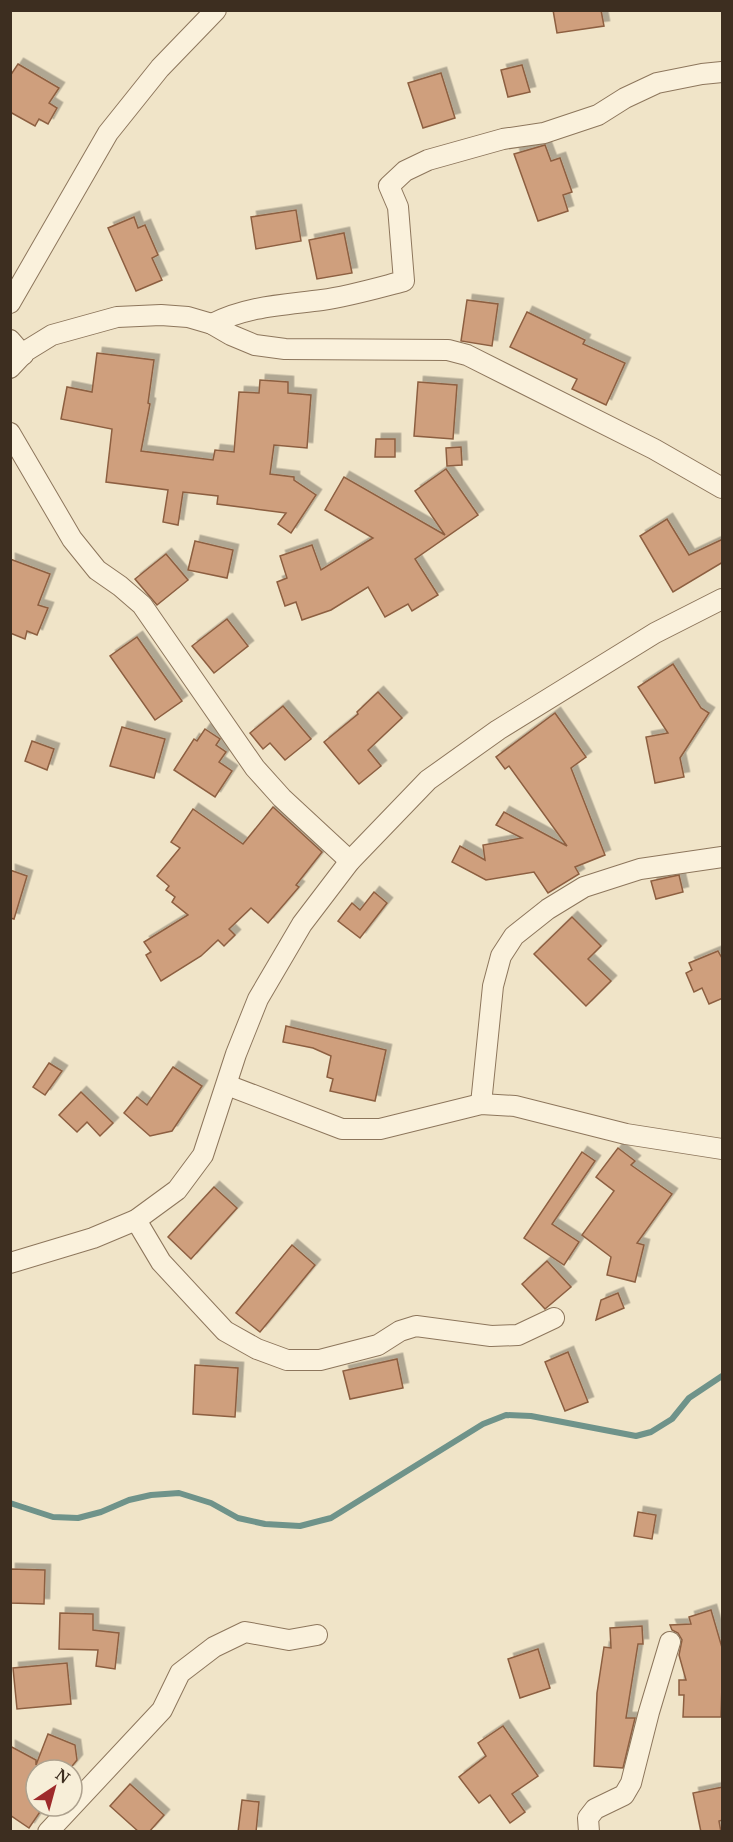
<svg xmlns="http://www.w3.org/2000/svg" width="733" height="1842" viewBox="0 0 733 1842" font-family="'Noto Serif',serif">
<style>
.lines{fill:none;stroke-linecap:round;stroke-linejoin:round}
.stream{stroke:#6f938a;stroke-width:6}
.building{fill:#cf9f7d;stroke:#8d5f41;stroke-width:1.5;filter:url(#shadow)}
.minor-casing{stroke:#8d765c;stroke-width:22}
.minor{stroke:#faf1dc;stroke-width:20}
</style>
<defs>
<filter id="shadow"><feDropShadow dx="5.5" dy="-5.5" stdDeviation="0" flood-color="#0004"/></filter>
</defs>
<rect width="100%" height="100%" fill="#f0e4c8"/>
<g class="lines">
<path class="stream" d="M10,1503L53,1517L78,1518L101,1512L129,1500L151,1495L179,1493L211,1503L238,1518L265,1524L300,1526L331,1518L483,1424L506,1415L531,1416L636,1436L651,1432L672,1419L689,1398L722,1376"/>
</g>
<g class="building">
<path d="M553,10H601L604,26L557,33Z"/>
<path d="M18,64L59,88L49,103L57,108L48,124L39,119L35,126L10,112V76Z"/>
<path d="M522,65L530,92L508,97L501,70Z"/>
<path d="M441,73L455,118L423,128L408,83Z"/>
<path d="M545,145L551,161L560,158L572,192L563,195L568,211L538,221L514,154Z"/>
<path d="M296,210L301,241L256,249L251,217Z"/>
<path d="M134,217L138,228L145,225L158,255L152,258L162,280L136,291L108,228Z"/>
<path d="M344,233L352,273L317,279L309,240Z"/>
<path d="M467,300L498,304L492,346L461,341Z"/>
<path d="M527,312L585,340L583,344L625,363L606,405L572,389L577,379L510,347Z"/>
<path d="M97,353L154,360L148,403L150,404L141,451L213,460L215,450L234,452L239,392L259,393L260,380L288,382V393L311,395L307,448L274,445L270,474L294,477V480L316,495L291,533L278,524L286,513L217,504L218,496L183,492L178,525L163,522L168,490L106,482L112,429L61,419L67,387L92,392Z"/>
<path d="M418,382L457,385L453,439L414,436Z"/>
<path d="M376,439H395V457H375Z"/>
<path d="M461,447L462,465L447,466L446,448Z"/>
<path d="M446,469L478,515L415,559L438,595L412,611L408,604L385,617L368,587L331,610L302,620L296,602L285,606L277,582L287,578L280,556L312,545L321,570L373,538L325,510L344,477L445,535L415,491Z"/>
<path d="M667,519L689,555L723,539V562L673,592L640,536Z"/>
<path d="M195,541L233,550L227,578L188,570Z"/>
<path d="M166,554L188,580L157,605L135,579Z"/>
<path d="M10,559L50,574L38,605L48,608L37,635L27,631L25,639L10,633Z"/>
<path d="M227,619L248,646L214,673L192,646Z"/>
<path d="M137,637L182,701L155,720L110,656Z"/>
<path d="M673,664L701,708L709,713L680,758L684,777L655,783L646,737L668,733L638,687Z"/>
<path d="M378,692L402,718L368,750L381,766L359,784L324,742L358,714L357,712Z"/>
<path d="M283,706L311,739L285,760L270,743L263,749L250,733Z"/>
<path d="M555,713L586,757L571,768L605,855L575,867L579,874L548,893L534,872L486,880L452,862L460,846L485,860L483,845L522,838L496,825L504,812L567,846L509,766L505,769L496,757Z"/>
<path d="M122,727L165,739L154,778L110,766Z"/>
<path d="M205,729L220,739L216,745L226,752L219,762L232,771L215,797L174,770L194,739L197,741Z"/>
<path d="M32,741L54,749L47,770L25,761Z"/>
<path d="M273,807L322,852L296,885L299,887L268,923L251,908L229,929L235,935L224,946L218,940L201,956L161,981L146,955L151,952L144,942L188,915L172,902L175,897L166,890L169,886L157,876L180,848L171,842L193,809L243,844Z"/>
<path d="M10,870L27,876L14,919L10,918Z"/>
<path d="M679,875L683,892L656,899L651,881Z"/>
<path d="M374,892L387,903L360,938L338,921L352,903L360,910Z"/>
<path d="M572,917L601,946L588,959L611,981L586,1006L534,954Z"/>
<path d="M718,951L723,960V998L709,1004L702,988L694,992L686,973L692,970L689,963Z"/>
<path d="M286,1026L386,1050L375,1101L330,1091L333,1079L327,1077L331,1056L313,1048L283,1042Z"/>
<path d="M49,1063L62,1071L45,1095L33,1087Z"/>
<path d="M173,1067L202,1086L172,1131L150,1136L124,1113L137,1097L147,1105Z"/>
<path d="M81,1092L113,1123L100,1136L87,1122L77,1132L59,1115Z"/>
<path d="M618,1148L635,1161L631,1165L672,1194L637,1243L644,1245L635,1282L607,1275L611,1257L582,1235L614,1191L596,1177Z"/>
<path d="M582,1152L595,1161L552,1224L579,1242L564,1265L524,1238Z"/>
<path d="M214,1187L237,1208L191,1259L168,1237Z"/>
<path d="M292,1245L315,1265L260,1332L236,1313Z"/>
<path d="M547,1261L571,1287L545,1309L522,1284Z"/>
<path d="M618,1293L624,1308L596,1320L601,1300Z"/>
<path d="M568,1352L588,1402L565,1411L545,1362Z"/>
<path d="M397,1359L403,1388L350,1399L343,1371Z"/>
<path d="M195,1365L238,1368L235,1417L193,1414Z"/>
<path d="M638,1512L656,1515L652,1539L634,1536Z"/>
<path d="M10,1569L45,1570L44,1604L10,1603Z"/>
<path d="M711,1610L723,1651L721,1717H683L684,1695H679V1680H686L679,1655L682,1640L678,1633L672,1630L670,1625L691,1624L689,1617Z"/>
<path d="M60,1613L93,1614V1630L119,1633L115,1669L96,1666L98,1650L59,1649Z"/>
<path d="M642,1626L643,1644H638L626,1718H635L623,1768L594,1766L597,1693L604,1647L611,1648L610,1628Z"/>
<path d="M538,1649L550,1688L520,1698L508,1659Z"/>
<path d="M67,1663L71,1704L17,1709L13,1668Z"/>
<path d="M503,1726L538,1776L512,1794L525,1812L510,1823L490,1795L479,1803L459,1777L486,1756L478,1743Z"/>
<path d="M48,1734L75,1745L77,1760L69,1770H36V1806H44L29,1828L10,1815V1746L36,1760V1765Z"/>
<path d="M130,1784L164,1815L149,1832H139L110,1806Z"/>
<path d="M723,1787V1820L719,1821L721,1832H701L693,1793Z"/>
<path d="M242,1800L259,1802L256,1832H238Z"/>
</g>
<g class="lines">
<g class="minor-casing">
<g id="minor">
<path d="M10,303L108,133L160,68L216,10"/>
<path d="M212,324C247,306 284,305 322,300C350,296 377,288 404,281L398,207L389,186L405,171L428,160L503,139L544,133L598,115L625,98L657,83L702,74L722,72"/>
<path d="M10,340L23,355"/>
<path d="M10,368L26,351L52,335L117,317L161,315L188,317L212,324L231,335L255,345L285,349L448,350L467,355L654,449L722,488"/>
<path d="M10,433L72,539L97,570L120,586L142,605L255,768L282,798L350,861"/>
<path d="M227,1085L342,1129H380L481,1104L515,1106L626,1134L722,1149"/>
<path d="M481,1104L493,986L501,956L514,936L548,909L584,887L640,869L722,857"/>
<path d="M136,1220L161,1262L225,1331L257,1349L287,1360H320L378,1345L400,1331L416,1326L491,1336L518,1335L554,1318"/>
<path d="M10,1263L93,1238L136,1220L177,1190L203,1155L236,1054L258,999L302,924L350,861L428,780L498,730L655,633L722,599"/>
<path d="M48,1832L162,1710L180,1673L214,1647L245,1632L289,1640L317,1635"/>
<path d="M589,1832L588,1818L595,1809L624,1795L631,1783L649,1712L670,1642"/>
</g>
</g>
<use href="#minor" class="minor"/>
</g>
<rect width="733" height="1842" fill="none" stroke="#3d2e20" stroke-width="24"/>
<g transform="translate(54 1788) rotate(36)"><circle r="28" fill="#f7eed8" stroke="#ada18e" stroke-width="1.5"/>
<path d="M0-4.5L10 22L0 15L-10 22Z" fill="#9e2a2b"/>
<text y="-9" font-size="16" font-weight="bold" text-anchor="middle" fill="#3d2e20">N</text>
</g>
</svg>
